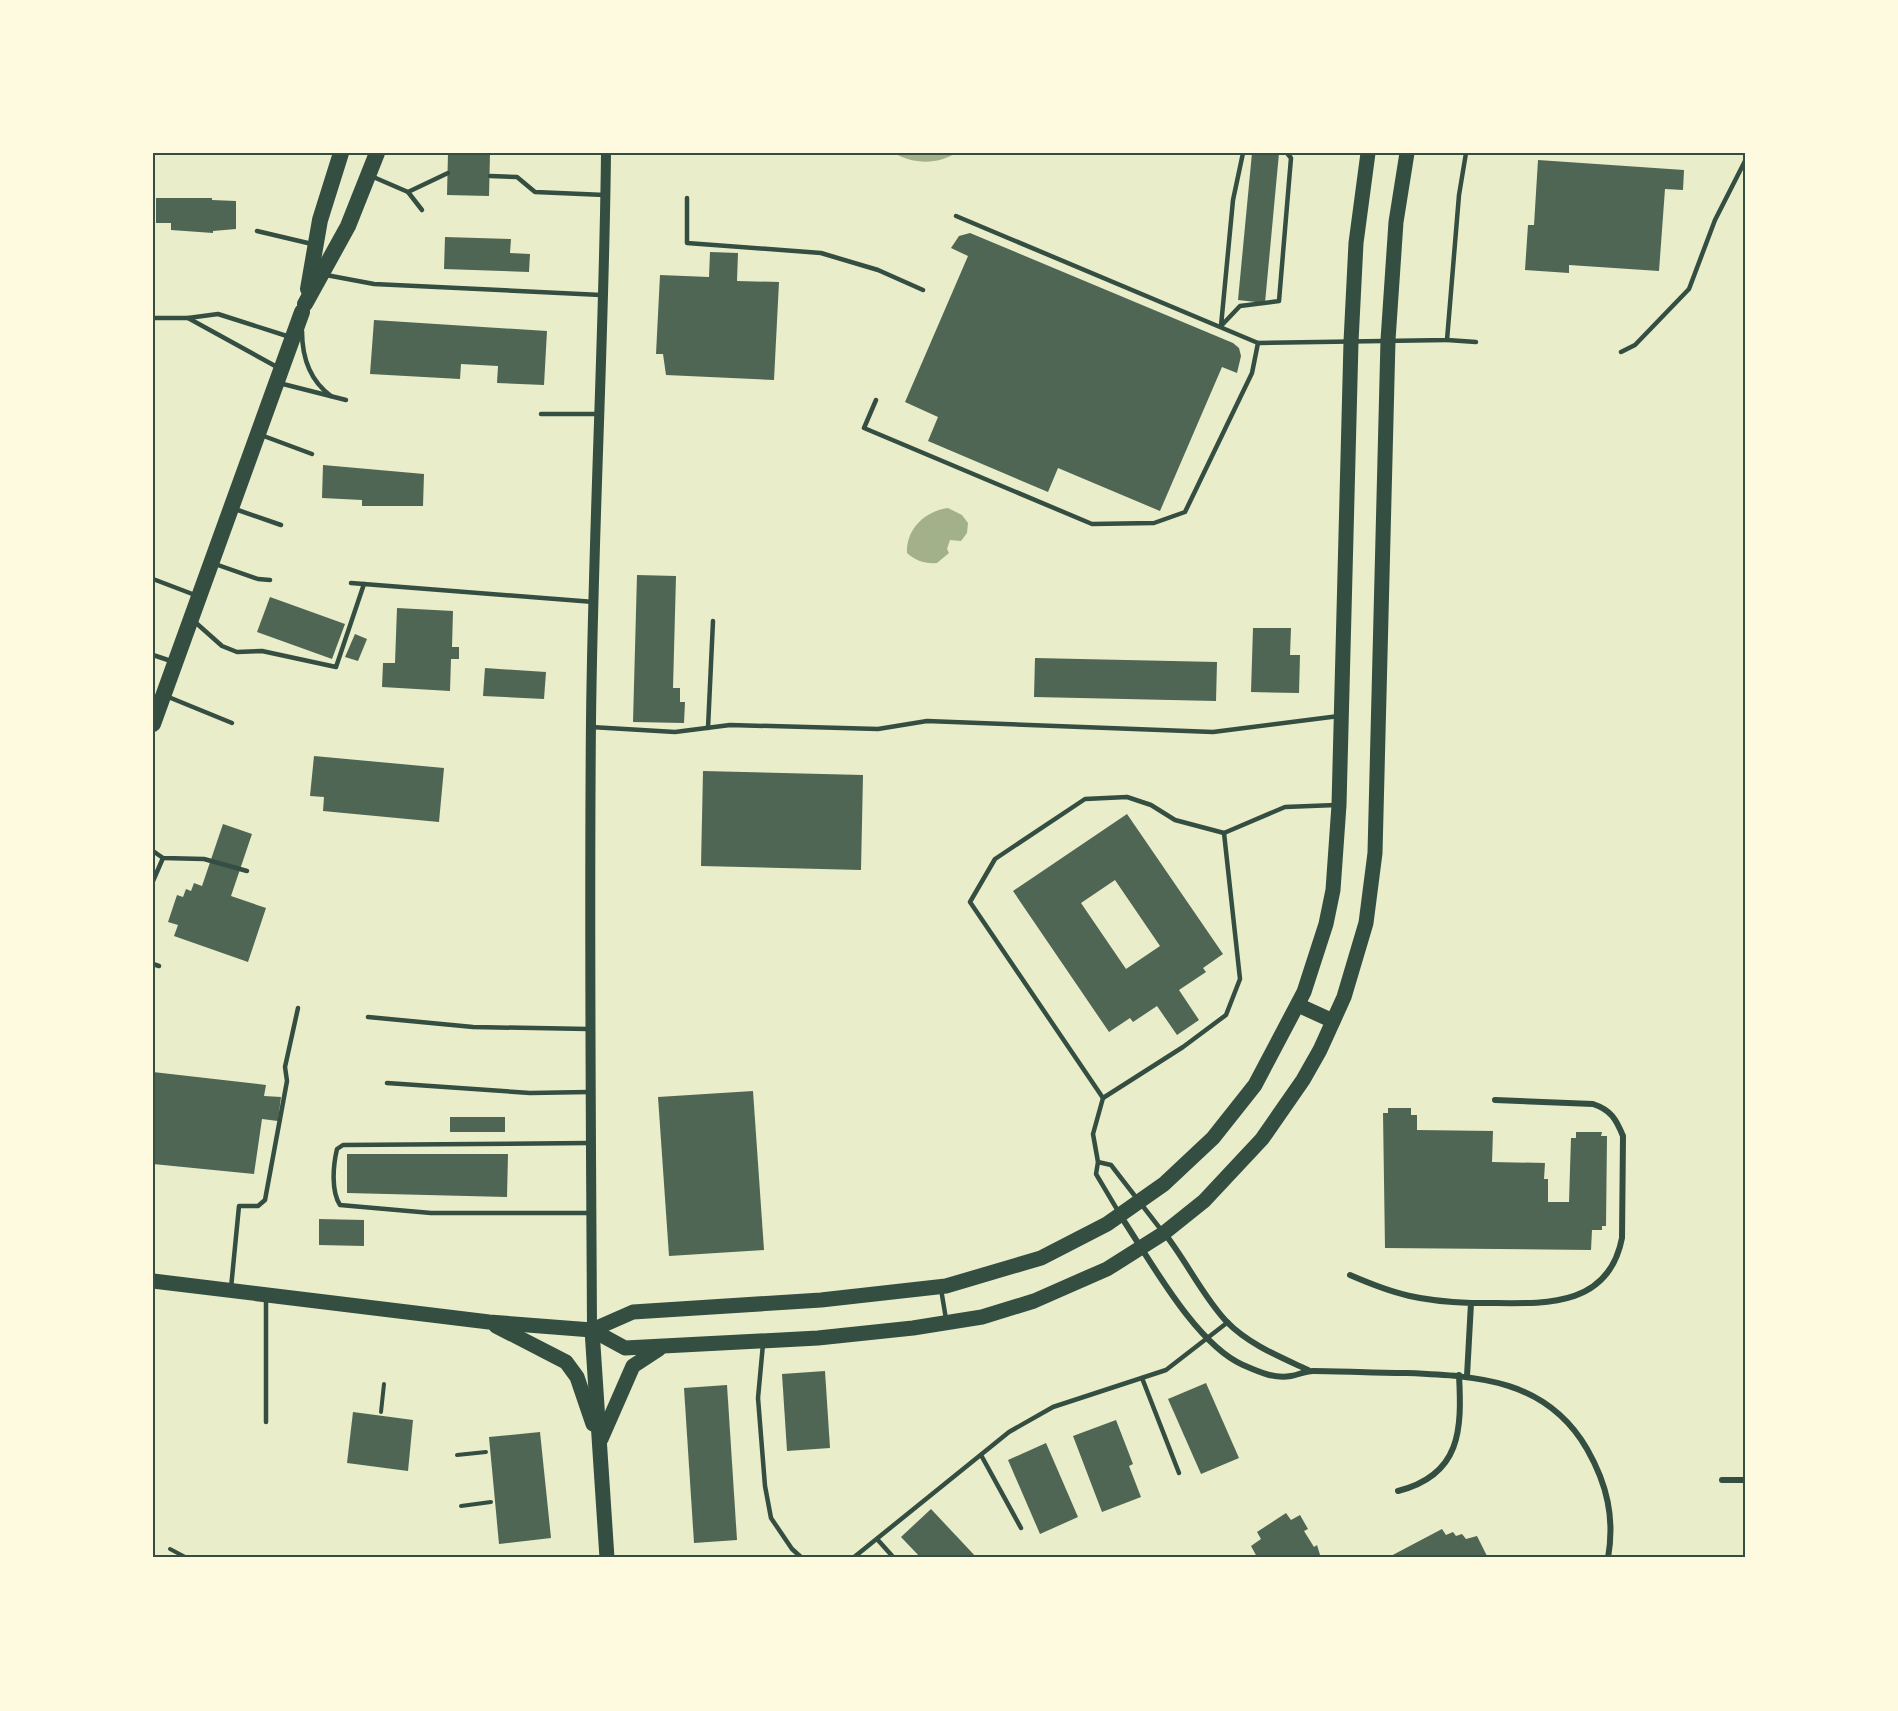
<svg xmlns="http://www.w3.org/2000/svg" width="1898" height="1711" viewBox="0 0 1898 1711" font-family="Commissioner,sans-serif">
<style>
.water{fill:#a3b18a}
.building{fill:#4f6655;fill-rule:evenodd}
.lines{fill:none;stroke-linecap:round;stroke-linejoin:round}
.path{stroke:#344e41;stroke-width:4}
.service{stroke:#344e41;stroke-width:4.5}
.minor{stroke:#344e41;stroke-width:6}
.tertiary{stroke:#344e41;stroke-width:10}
.primary{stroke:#344e41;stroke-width:15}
.trunk{stroke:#344e41;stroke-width:16}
.neatline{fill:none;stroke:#344e41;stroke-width:2}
</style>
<rect width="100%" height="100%" fill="#e9edc9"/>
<g class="water">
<path d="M894,153H956C937,165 913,164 894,153Z"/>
<path d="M948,508L962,515L968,523L967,533L961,541L950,540L947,549L949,553L937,563C925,564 916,561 907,553C906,529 925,511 948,508Z"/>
</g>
<g class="building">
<path d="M448,153L490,154L489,196L447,195Z"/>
<path d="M1252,153H1279L1265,303L1238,300Z"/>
<path d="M1538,160L1684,170L1683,190L1665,189L1659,271L1569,265V273L1525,270L1528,225H1534Z"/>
<path d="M156,198H212V200L236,201V229L213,231V233L171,230V223H156Z"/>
<path d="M970,233L1233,343L1239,348L1241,356L1237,373L1222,367L1160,511L1058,468L1048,492L928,441L938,417L905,402L968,256L951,248L959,236Z"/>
<path d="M445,237L511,239L510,253L530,254L529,272L444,269Z"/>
<path d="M710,252L738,253L737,281L779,282L774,380L666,375L663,354H656L660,275L709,277Z"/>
<path d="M374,320L547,331L544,385L497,383L498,366L461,364L460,379L370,374Z"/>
<path d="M323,465L424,474L423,506H362V500L322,498Z"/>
<path d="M637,575L676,576L673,688H680V702H685L684,723L633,722Z"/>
<path d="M270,597L345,624L332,659L257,632Z"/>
<path d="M397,608L453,611L452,647H459V659H451L450,691L382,687L383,663H395Z"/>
<path d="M1253,628H1291L1290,655H1300L1299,693L1251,692Z"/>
<path d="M355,634L367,639L358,661L345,657Z"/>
<path d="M1035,658L1217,662L1216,701L1034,697Z"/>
<path d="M485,668L546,672L544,699L483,696Z"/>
<path d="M314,756L444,768L439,822L323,811L324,797L310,796Z"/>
<path d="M703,771L863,775L861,870L701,866Z"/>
<path d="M1127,814L1223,954L1203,968L1206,972L1179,990L1199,1020L1177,1035L1157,1006L1133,1022L1130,1018L1109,1032L1013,891ZM1115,880L1160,946L1126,969L1081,903Z"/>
<path d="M223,824L252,834L231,896L266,908L248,962L174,936L178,925L168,922L177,895L183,897L186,889L191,891L194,883L202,886Z"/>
<path d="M153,1072L266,1085L264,1096L281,1097L278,1121L262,1119L254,1174L153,1164Z"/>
<path d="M753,1091L764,1250L669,1256L658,1097Z"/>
<path d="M1388,1108H1411V1115H1417V1130L1493,1131L1492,1162L1545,1163L1544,1179H1548V1202H1569L1571,1138H1576V1132H1602L1601,1136H1607L1606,1226H1602V1230H1592L1591,1250L1385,1248L1383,1113H1388Z"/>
<rect x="450" y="1117" width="55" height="15"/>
<path d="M347,1154H508L507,1197L347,1193Z"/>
<path d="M319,1219L364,1220V1246L319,1245Z"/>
<path d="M825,1371L830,1448L787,1451L782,1374Z"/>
<path d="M1206,1383L1239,1458L1201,1474L1168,1399Z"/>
<path d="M727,1385L737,1540L694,1543L684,1388Z"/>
<path d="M353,1412L413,1420L408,1471L347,1463Z"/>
<path d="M1116,1420L1133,1464L1129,1466L1141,1497L1102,1512L1073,1436Z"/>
<path d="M540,1432L551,1538L499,1544L489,1437Z"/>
<path d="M1046,1443L1078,1517L1040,1534L1008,1460Z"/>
<path d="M931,1509L977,1558H921L901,1537Z"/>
<path d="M1286,1513L1291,1520L1300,1515L1308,1529L1304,1531L1314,1547L1317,1545L1321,1558L1257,1557L1251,1546L1261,1539L1257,1532Z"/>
<path d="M1442,1529L1446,1535L1453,1532L1456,1536L1462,1534L1466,1539L1477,1536L1488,1558H1387Z"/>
</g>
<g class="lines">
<g class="path">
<path d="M381,1412L384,1384"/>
<path d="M457,1455L486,1452"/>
<path d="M461,1506L491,1502"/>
<path d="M170,1549L187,1558"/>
</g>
<g class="service">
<path d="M1243,153L1233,200L1221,326L1240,306L1279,301L1291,158L1287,153"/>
<path d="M371,176L408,192L422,210"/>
<path d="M490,176L517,177L535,192L605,195"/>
<path d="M408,192L448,173"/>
<path d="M687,198V243L821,253L878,270L923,290"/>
<path d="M956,216L1258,343L1447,340L1459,195L1466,153"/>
<path d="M257,231L312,244"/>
<path d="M326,275L374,284L601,295"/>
<path d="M153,318H188L218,314L290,337"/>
<path d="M188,318L277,367"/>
<path d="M302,331C302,357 309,380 331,396"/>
<path d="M1447,340L1476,342"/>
<path d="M1621,352L1635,345L1689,289L1715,220L1745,161"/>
<path d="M279,383L346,400"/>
<path d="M876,400L864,428L1092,524L1154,523L1185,512L1252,373L1258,343"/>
<path d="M541,414H599"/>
<path d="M261,435L312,454"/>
<path d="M235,509L281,525"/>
<path d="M215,564L258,579L270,580"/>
<path d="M153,579L195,595"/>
<path d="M351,583L594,602"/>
<path d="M195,622L222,646L237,652L262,651L336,667L364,584"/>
<path d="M153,655L171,661"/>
<path d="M166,696L232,723"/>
<path d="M591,727L675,732L730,725L878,729L927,721L1213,732L1339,716"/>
<path d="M708,728L713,621"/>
<path d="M153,851L163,858L204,859L247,871"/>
<path d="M153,881L163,858"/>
<path d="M153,964L159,966"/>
<path d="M368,1017L473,1027L588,1029"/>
<path d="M387,1083L530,1093L589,1092"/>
<path d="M1103,1098L1183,1047L1226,1015L1240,979L1224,833"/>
<path d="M589,1143L343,1145L337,1149C333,1166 331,1191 340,1205L431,1213H590"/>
<path d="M1098,1162L1111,1165L1162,1231"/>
<path d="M1118,1211L1096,1174L1098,1162L1093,1134L1103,1098L970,902L995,859L1085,799L1127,797L1151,805L1175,820L1224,833L1285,807L1336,805"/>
<path d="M231,1288L239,1206H258L265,1200L287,1081L285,1067L298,1008"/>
<path d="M941,1289L946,1319"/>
<path d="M763,1344L758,1398L765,1486L771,1518L792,1549L802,1558"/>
<path d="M1142,1378L1179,1473"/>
<path d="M266,1422V1297"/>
<path d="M981,1455L1021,1528"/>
<path d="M877,1539L894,1558"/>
<path d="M853,1558L1009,1432L1053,1407L1166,1370L1228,1322"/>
</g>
<g class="minor">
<path d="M1120,1215C1149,1258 1195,1344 1243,1365C1259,1372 1274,1379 1291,1376C1298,1375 1305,1371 1313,1371C1343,1371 1374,1373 1404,1373C1476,1376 1546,1378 1587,1449C1607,1484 1615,1518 1608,1558"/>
<path d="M1165,1234C1187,1262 1202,1295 1226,1321C1248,1344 1280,1357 1308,1370"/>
<path d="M1350,1275C1396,1295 1420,1301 1471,1303L1467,1376"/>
<path d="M1471,1303C1531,1302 1607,1315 1622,1238L1623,1136C1616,1119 1611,1110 1593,1104L1495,1100"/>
<path d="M1722,1480H1745"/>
<path d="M1398,1491C1461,1475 1462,1430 1459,1375"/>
</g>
<path class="tertiary" d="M592,1330C591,1127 589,924 591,721C593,532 604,342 606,153"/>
<g class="primary">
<path d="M1298,1005L1333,1021"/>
<path d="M153,1281L489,1322L592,1330L625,1348L818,1338L913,1328L982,1317L1034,1301L1107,1269L1164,1233L1204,1201L1262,1139L1303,1080L1320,1050L1344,997L1366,923L1375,853L1388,340L1396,222L1407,153"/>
<path d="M496,1326L566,1362L577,1377L593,1424"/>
<path d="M592,1330L633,1312L821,1300L946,1286L1041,1258L1107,1224L1164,1184L1213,1138L1255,1085L1304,992L1326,924L1333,890L1339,805L1351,342L1356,243L1368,153"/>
<path d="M592,1330L607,1558"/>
<path d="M601,1439L633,1366L659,1349"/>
</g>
<g class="trunk">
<path d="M308,289L320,220L341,153"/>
<path d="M305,304L348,226L377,153"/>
<path d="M153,724L302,312"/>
</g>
</g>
<rect width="1898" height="1711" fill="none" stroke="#fefae0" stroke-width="309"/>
<rect x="154" y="154" width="1590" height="1402" class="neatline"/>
</svg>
